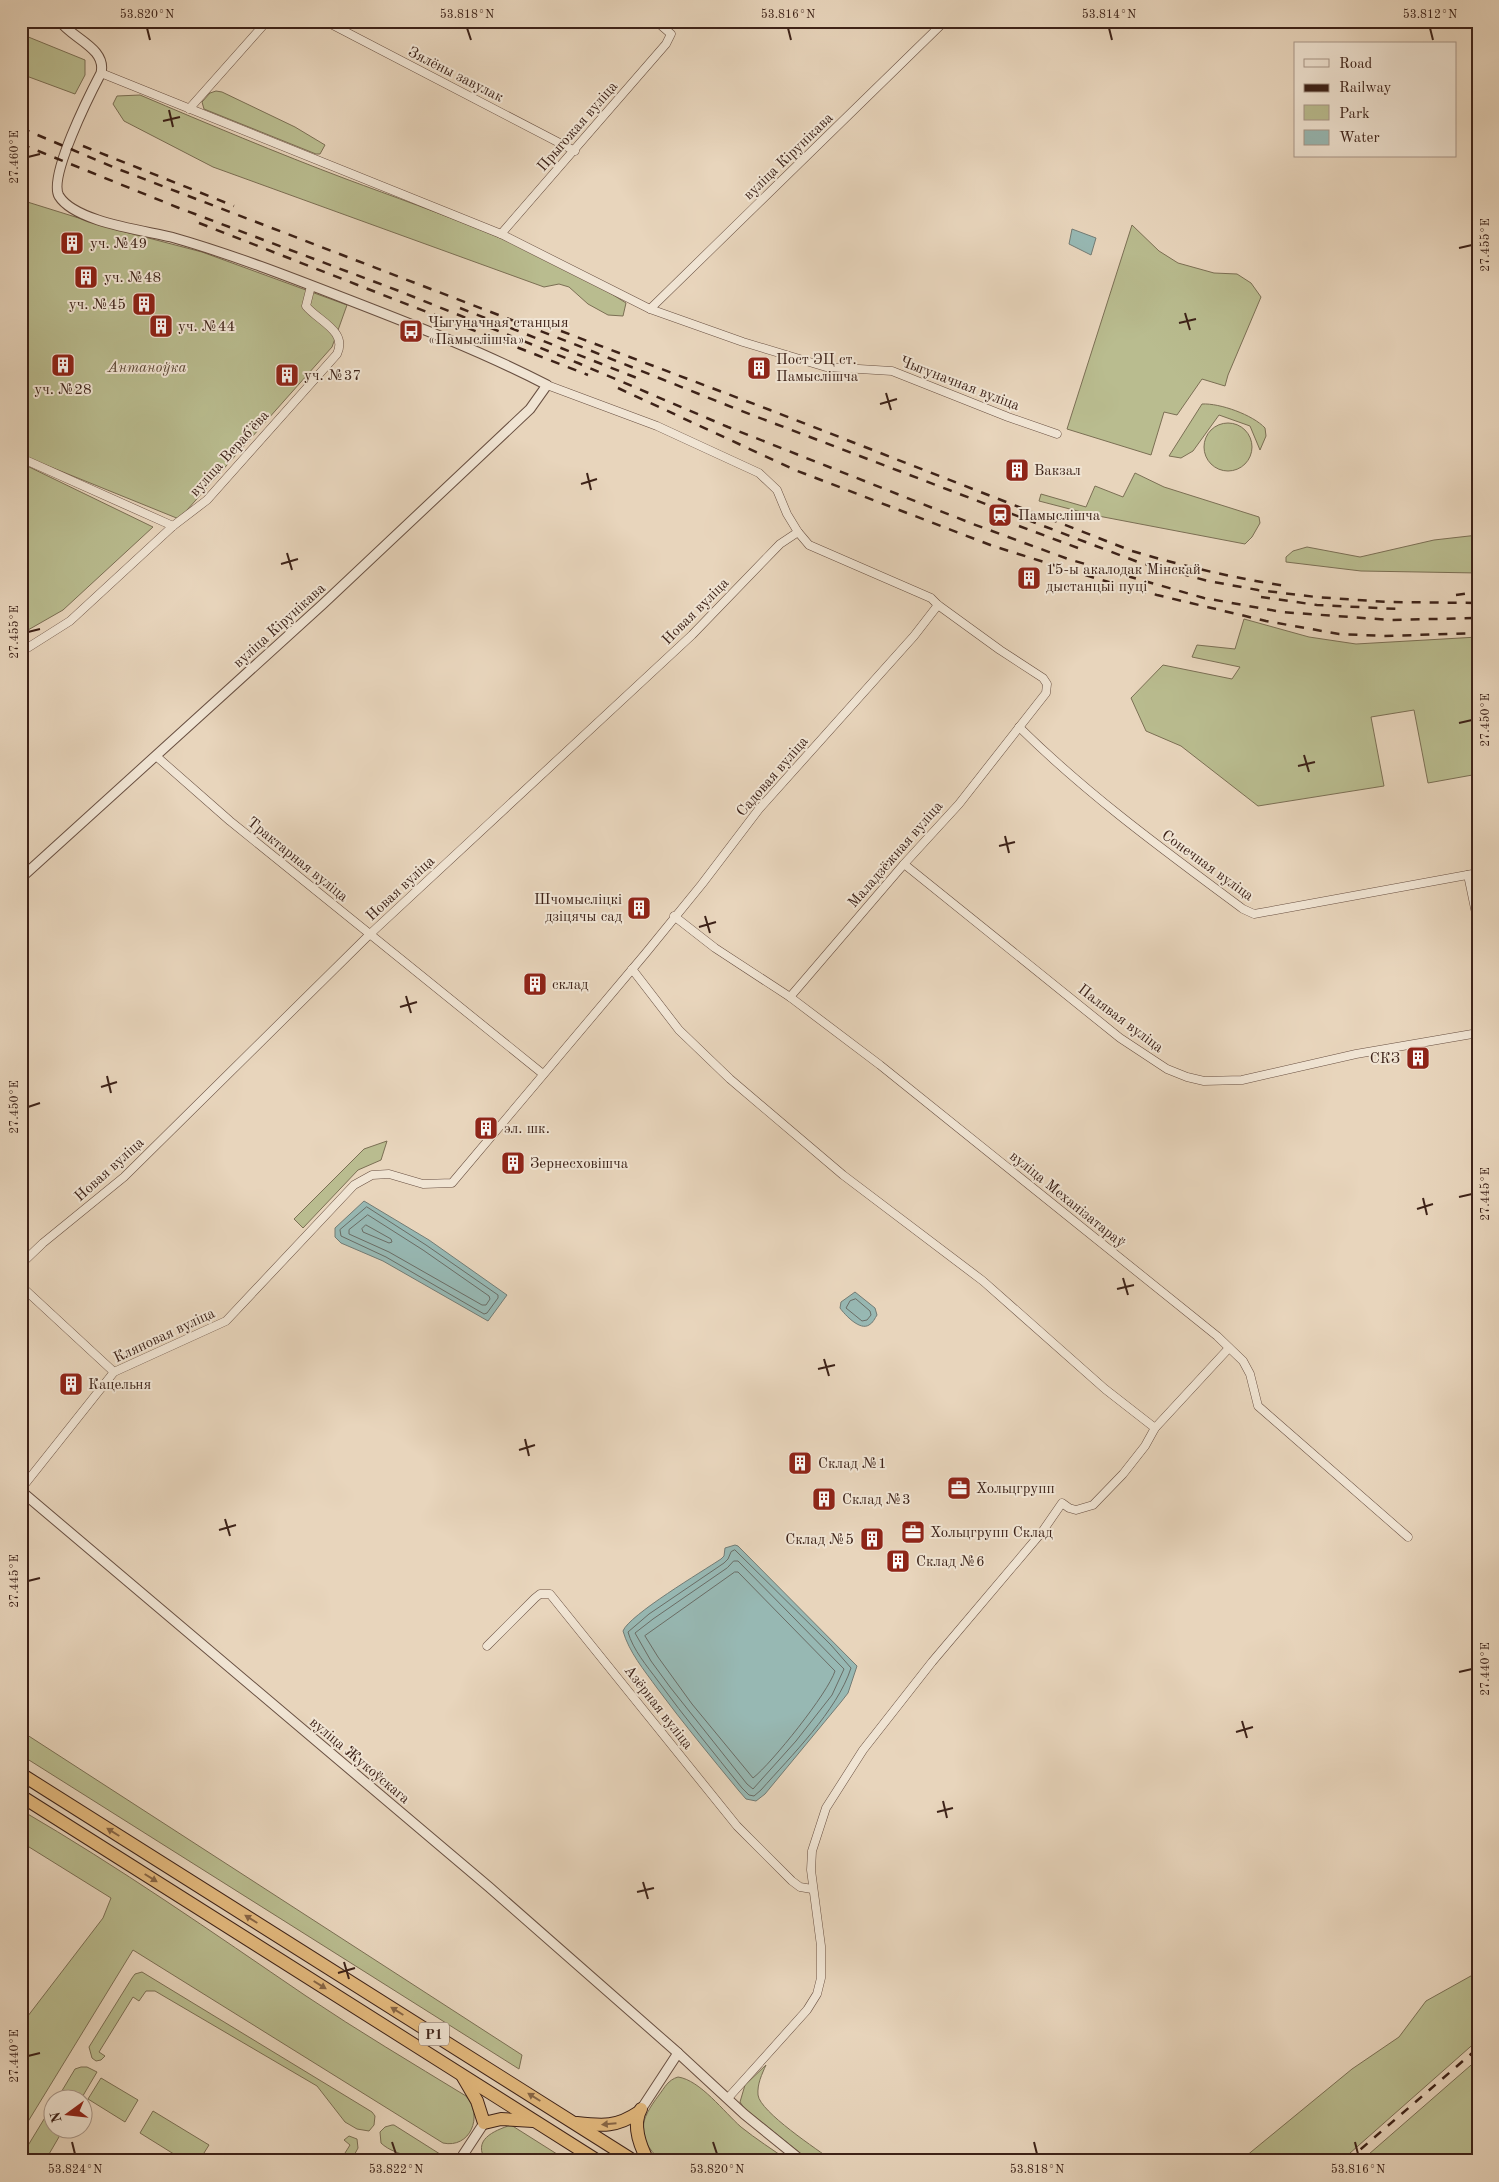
<svg xmlns="http://www.w3.org/2000/svg" width="1499" height="2182" viewBox="0 0 1499 2182" font-family="'Old Standard TT',serif">
<style>
.green{fill:#b9bc8f;stroke:#7b6f54}
.water{fill:#97b8b3;stroke:#737c75}
.lines{fill:none;stroke-linecap:round;stroke-linejoin:round}
.shore{stroke:#6a6d66;stroke-width:1}
.minor-casing{stroke:#684f41;stroke-width:9}
.tertiary-casing{stroke:#684f41;stroke-width:11}
.trunk-casing{stroke:#3d2218;stroke-width:14}
.minor{stroke:#f0e4d3;stroke-width:8}
.tertiary{stroke:#f0e4d3;stroke-width:9}
.trunk{stroke:#e4ba7e;stroke-width:12}
.rail{stroke:#3d2218;stroke-width:2.5;stroke-dasharray:9 9;stroke-linecap:butt}
.oneway{fill:#886646}
.ticks{fill:none;stroke:#3d2218;stroke-width:2}
.labels{text-anchor:middle;stroke-width:4;stroke-linejoin:round;paint-order:stroke}
.shield{fill:#f0e4d3;stroke:#735c50;stroke-width:1}
.shield-label{font-size:14px;font-weight:bold;fill:#3d2218}
.street-label{font-size:15px;fill:#3d2218;stroke:#f0e4d3}
.poi-label{font-size:15px;fill:#3d2218;stroke:#f0e4d3;text-anchor:start}
.park-label{font-size:15px;font-style:italic;fill:#5c4836;stroke:#f0e4d3}
.neatline{fill:none;stroke:#3d2218;stroke-width:2}
.ticks-label{font-size:12px;text-anchor:middle;fill:#3d2218}
</style>
<rect width="100%" height="100%" fill="#e8d5bc"/>
<filter id="stains"><feTurbulence type="fractalNoise" baseFrequency=".004" numOctaves="4"/><feColorMatrix values="0 0 0 0 .2 0 0 0 0 .09 0 0 0 0 .02 0 0 0 .5 -.17"/></filter>
<radialGradient id="worn" r=".72"><stop offset=".6" stop-color="#630" stop-opacity="0"/><stop offset="1" stop-color="#630" stop-opacity=".3"/></radialGradient>
<g class="green">
<path d="M21,34L85,60V75L75,94L21,74Z"/>
<path d="M216,91L222,92L295,127L325,145L320,154H316L204,109L202,102L210,93Z"/>
<path d="M140,95C208,124 277,153 346,179C440,214 542,248 626,303L623,316L608,315L588,304L569,287L559,284L544,287L213,167L124,121L113,104L117,96Z"/>
<path d="M21,200L114,229L202,252L347,305L332,347L179,519L21,455Z"/>
<path d="M1132,225L1159,251L1178,263L1214,273L1237,274L1251,283L1261,297L1228,375L1225,386L1202,379L1177,415L1164,412L1151,455L1067,429Z"/>
<path d="M1202,404C1220,403 1253,415 1265,428L1266,436L1260,450L1250,426L1219,415L1193,451L1181,458L1169,456Z"/>
<circle cx="1228" cy="447" r="24"/>
<path d="M21,463L153,527L63,610L21,634Z"/>
<path d="M1135,473L1164,487L1259,517L1260,523L1252,537L1245,544L1093,515L1039,501L1041,494L1086,507L1095,486L1123,497Z"/>
<path d="M1478,535V573L1361,571L1286,562V557L1293,551L1307,547L1360,557L1434,540Z"/>
<path d="M1244,619L1309,637L1356,644L1478,637V774L1428,783L1414,710L1371,717L1384,786L1258,806L1181,746L1146,731L1131,698L1163,665L1232,679L1240,667L1192,657L1197,645L1235,649Z"/>
<path d="M387,1141L381,1160L358,1170L303,1228L294,1219L364,1149Z"/>
<path d="M21,1731L522,2055L519,2069L21,1755Z"/>
<path d="M21,1810C119,1867 212,1932 306,1996C358,2031 412,2063 466,2096C484,2116 470,2149 443,2143L133,1950L21,2133V2025L103,1918L111,1898L21,1842Z"/>
<path d="M142,1972L372,2112L375,2116L374,2125L369,2131L357,2129L345,2122L317,2086L155,1991H146L139,2001L133,1997L99,2052L105,2056L101,2060L96,2061L92,2058L89,2047L132,1978L135,1974Z"/>
<path d="M1478,1972V2040L1341,2161H1240L1352,2069L1399,2037L1426,2001Z"/>
<path d="M1478,2059V2156L1473,2161H1361Z"/>
<path d="M766,2065C762,2074 757,2084 758,2095C760,2112 818,2150 833,2161H810L744,2108L740,2102L745,2085Z"/>
<path d="M81,2067H87L97,2072L81,2099H57L75,2069Z"/>
<path d="M678,2077C700,2080 724,2112 741,2127C756,2139 773,2150 789,2161L660,2160C635,2136 640,2120 659,2095C665,2087 668,2080 678,2077Z"/>
<path d="M101,2078L138,2100L125,2122L88,2099Z"/>
<path d="M52,2106V2130H63L45,2161H21V2157Z"/>
<path d="M153,2111L209,2145L199,2161H185L140,2133Z"/>
<path d="M392,2125H394L451,2161C432,2161 395,2157 381,2143L380,2132L385,2127Z"/>
<path d="M511,2125L568,2161H486C472,2140 493,2131 511,2125Z"/>
<path d="M349,2136L357,2139L358,2148L351,2161H340L350,2145L344,2140Z"/>
</g>
<g class="water">
<path d="M1072,229L1096,238L1091,255L1069,244Z"/>
<path d="M364,1201L429,1240L507,1295L488,1321L383,1261L341,1243L335,1237V1228Z"/>
<path d="M855,1292L875,1308L877,1315C875,1318 873,1323 869,1325C860,1331 845,1315 840,1308L841,1302Z"/>
<path d="M735,1545L738,1546L857,1666L848,1693L841,1702L765,1794L756,1801L746,1799L739,1791C711,1757 683,1723 657,1688C644,1670 629,1652 623,1631C629,1615 703,1571 721,1559L724,1556L725,1548Z"/>
</g>
<g class="lines">
<g class="shore">
<path d="M367,1207L426,1245L498,1295V1298L487,1313L484,1314L386,1257L341,1236L340,1230Z"/>
<path d="M368,1215L423,1250L489,1296L490,1299L486,1305H482L389,1252L349,1234V1230Z"/>
<path d="M366,1225L391,1239L392,1242L389,1243L363,1232L362,1229Z"/>
<path d="M856,1299L870,1311L871,1315L867,1320L862,1321L846,1308L850,1301Z"/>
<path d="M735,1550L831,1645L851,1668C837,1711 791,1756 761,1790L754,1796L749,1795L742,1788C714,1753 685,1718 658,1681C647,1666 633,1650 628,1632L649,1614L724,1563L728,1559L731,1552Z"/>
<path d="M734,1561H738L844,1669L832,1695L796,1741L753,1789L747,1784L670,1687L651,1661L635,1633L653,1619L727,1568Z"/>
<path d="M735,1572H738L835,1671C828,1693 772,1763 753,1778L692,1704L658,1657L645,1636Z"/>
</g>
<g class="minor-casing">
<g id="minor">
<path d="M325,21L575,151"/>
<path d="M101,73L501,234L650,309L743,342L826,367L892,371L1008,417L1057,434"/>
<path d="M189,109L267,21"/>
<path d="M501,234L666,44L671,34L656,21"/>
<path d="M650,309L945,21"/>
<path d="M547,385L657,426L759,473L777,490L787,514L798,532L809,545L931,598L938,605L1000,650L1043,678L1047,684L1046,693L959,804L904,864L790,997"/>
<path d="M21,458L173,526"/>
<path d="M21,652L70,621L173,526L207,500L337,354C348,331 318,321 306,306L311,286"/>
<path d="M1019,727C1088,795 1165,851 1243,909L1254,914L1478,873"/>
<path d="M156,756L230,821L543,1074"/>
<path d="M904,864L1120,1038L1167,1069L1187,1077L1204,1081L1242,1080L1356,1054L1478,1033"/>
<path d="M1468,875L1478,923"/>
<path d="M674,916L715,948L790,997L880,1065L1217,1336L1243,1361L1250,1374L1258,1406L1408,1537"/>
<path d="M632,969L679,1030L730,1079L843,1175L983,1281L1105,1389L1155,1428"/>
<path d="M21,1264L43,1243L124,1177L369,935L692,635L780,544L798,532"/>
<path d="M21,1286L114,1372"/>
<path d="M21,1489L114,1372L226,1321L354,1185L372,1175L389,1174L423,1184L452,1183L645,954L702,884L759,809L914,636L938,605"/>
<path d="M487,1646L535,1598L540,1594H550L737,1826L792,1881L800,1887L812,1889"/>
<path d="M728,2098L807,2010L817,1994L821,1978V1946L811,1870L812,1851L826,1808L863,1750L932,1662L1042,1532L1062,1503L1069,1508L1076,1510L1093,1505L1123,1474L1145,1446L1155,1428L1229,1348"/>
</g>
</g>
<g class="tertiary-casing">
<g id="tertiary">
<path d="M21,878L323,604L530,409L547,385C483,352 416,326 349,300C290,277 231,254 171,237C142,230 75,222 59,196C48,177 90,94 101,73C107,48 71,38 60,21"/>
<path d="M21,1491L489,1887L678,2053L744,2114L802,2161"/>
<path d="M642,2108L678,2053"/>
<path d="M472,2161L463,2155L484,2123"/>
</g>
</g>
<g class="trunk-casing">
<g id="trunk">
<path d="M21,1774L634,2161"/>
<path d="M21,1796L598,2161"/>
<path d="M463,2077L477,2101L484,2123L501,2119L533,2121"/>
<path d="M641,2109C632,2124 640,2146 648,2161"/>
<path d="M577,2123C603,2126 617,2127 639,2112"/>
</g>
</g>
<use href="#minor" class="minor"/>
<use href="#tertiary" class="tertiary"/>
<use href="#trunk" class="trunk"/>
<g class="rail">
<path d="M21,128L118,169L569,342L739,410L1138,562L1208,581L1258,590L1316,597L1388,602L1478,603"/>
<path d="M21,144L179,208L399,291L578,363L728,427L973,524L1068,559L1204,598L1282,612L1390,620L1478,618"/>
<path d="M83,146L234,206"/>
<path d="M199,223L588,375"/>
<path d="M460,308L642,380"/>
<path d="M561,331L770,410L1132,551C1183,566 1233,578 1286,586"/>
<path d="M618,388L795,470L993,546L1098,579L1157,595L1266,621L1339,634L1384,636L1478,633"/>
<path d="M1019,526L1078,548"/>
<path d="M1456,595L1478,592"/>
<path d="M1261,597L1317,605L1398,609"/>
<path d="M1347,2161L1478,2048"/>
</g>
</g>
<defs><path id="oneway-solid" d="M-6-.8H1V-3.2L6.5 0L1 3.2V.8H-6Z" transform="scale(1.25)"/></defs>
<g class="oneway">
<use href="#oneway-solid" transform="translate(113 1832) rotate(-148)"/>
<use href="#oneway-solid" transform="translate(151 1878) rotate(32)"/>
<use href="#oneway-solid" transform="translate(251 1919) rotate(-148)"/>
<use href="#oneway-solid" transform="translate(320 1985) rotate(32)"/>
<use href="#oneway-solid" transform="translate(397 2011) rotate(-148)"/>
<use href="#oneway-solid" transform="translate(534 2097) rotate(-148)"/>
<use href="#oneway-solid" transform="translate(609 2124) rotate(175)"/>
</g>
<path class="ticks" d="M147,28L150,40M467,28L471,40M788,28L791,40M1109,28L1112,40M1430,28L1433,40M169,110L173,127M163,121L180,117M28,157L40,154M1459,248L1472,245M1185,313L1190,330M1179,323L1196,319M886,393L891,410M880,404L897,399M587,473L591,490M581,484L597,479M287,553L292,570M281,564L298,559M28,632L40,629M1459,723L1472,720M1304,755L1309,772M1298,766L1315,762M1005,836L1009,853M999,846L1015,842M705,916L710,933M699,927L716,922M406,996L411,1013M400,1007L417,1002M107,1076L111,1093M101,1087L117,1082M28,1107L40,1103M1459,1197L1472,1194M1423,1198L1427,1215M1417,1209L1433,1204M1123,1278L1128,1295M1117,1289L1134,1285M824,1359L829,1376M818,1369L835,1365M525,1439L529,1456M519,1450L535,1445M225,1519L230,1536M219,1530L236,1525M28,1581L40,1578M1459,1672L1472,1669M1242,1721L1247,1738M1236,1732L1253,1727M943,1801L947,1818M937,1812L953,1808M643,1882L648,1899M637,1892L654,1888M344,1962L349,1979M338,1973L355,1968M28,2056L40,2053M72,2142L75,2154M392,2142L396,2154M713,2142L717,2154M1034,2142L1037,2154M1355,2142L1358,2154"/>
<defs>
<g id="building-square" transform="scale(1.25)"><rect x="-9" y="-9" width="18" height="18" rx="4" fill="#8f2418" stroke="#f0e4d3"/><path d="M-4-6H4V6H1V3H-1V6H-4ZM-2.5-4.3h1.7v1.8h-1.7ZM.8-4.3h1.7v1.8H.8ZM-2.5-1h1.7V.8h-1.7ZM.8-1h1.7V.8H.8Z" fill="#fff"/></g>
<g id="bus-square" transform="scale(1.25)"><rect x="-9" y="-9" width="18" height="18" rx="4" fill="#8f2418" stroke="#f0e4d3"/><path d="M-5-6H5V4H4V6H2V4H-2V6H-4V4H-5ZM-3.5-4V0h7V-4ZM-3.5 1.2v1.5H-2V1.2ZM2 1.2v1.5H3.5V1.2Z" fill="#fff"/></g>
<g id="station-square" transform="scale(1.25)"><rect x="-9" y="-9" width="18" height="18" rx="4" fill="#8f2418" stroke="#f0e4d3"/><path d="M-3-6H3Q5-6 5-4V2Q5 4 3 4L4.5 6H3L1.5 4h-3L-3 6H-4.5L-3 4Q-5 4-5 2V-4Q-5-6-3-6ZM-3.5-4v3h7v-3ZM-3.5 1v1.5H-2V1ZM2 1v1.5H3.5V1Z" fill="#fff"/></g>
<g id="office-square" transform="scale(1.25)"><rect x="-9" y="-9" width="18" height="18" rx="4" fill="#8f2418" stroke="#f0e4d3"/><path d="M-6-3h4V-5.5h4V-3h4V5H-6ZM-1-4.5V-3h2v-1.5ZM-6 0V1H6V0Z" fill="#fff"/></g>
</defs>
<g fill-rule="evenodd">
<use href="#building-square" x="72" y="243"/>
<use href="#building-square" x="86" y="277"/>
<use href="#building-square" x="144" y="304"/>
<use href="#building-square" x="161" y="326"/>
<use href="#bus-square" x="411" y="331"/>
<use href="#building-square" x="63" y="365"/>
<use href="#building-square" x="759" y="368"/>
<use href="#building-square" x="287" y="375"/>
<use href="#building-square" x="1017" y="470"/>
<use href="#station-square" x="1000" y="515"/>
<use href="#building-square" x="1029" y="578"/>
<use href="#building-square" x="639" y="908"/>
<use href="#building-square" x="535" y="984"/>
<use href="#building-square" x="1418" y="1058"/>
<use href="#building-square" x="486" y="1128"/>
<use href="#building-square" x="513" y="1163"/>
<use href="#building-square" x="71" y="1384"/>
<use href="#building-square" x="800" y="1463"/>
<use href="#office-square" x="959" y="1488"/>
<use href="#building-square" x="824" y="1499"/>
<use href="#office-square" x="913" y="1532"/>
<use href="#building-square" x="872" y="1539"/>
<use href="#building-square" x="898" y="1561"/>
</g>
<g class="labels">
<rect class="shield" x="419" y="2022.5" width="30" height="23" rx="4"/>
<g class="shield-label">
<text x="434" y="2039">Р1</text>
</g>
<g class="street-label">
<text transform="translate(456 74) rotate(27)" y="5">Зялёны завулак</text>
<text transform="translate(577 126) rotate(-49)" y="5">Прыгожая вуліца</text>
<text transform="translate(788 156) rotate(-44)" y="5">вуліца Кірунікава</text>
<text transform="translate(960 383) rotate(21)" y="5">Чыгуначная вуліца</text>
<text transform="translate(229 453) rotate(-48)" y="5">вуліца Верабʼёва</text>
<text transform="translate(695 611) rotate(-45)" y="5">Новая вуліца</text>
<text transform="translate(279 625) rotate(-42)" y="5">вуліца Кірунікава</text>
<text transform="translate(772 776) rotate(-49)" y="5">Садовая вуліца</text>
<text transform="translate(895 854) rotate(-49)" y="5">Маладзёжная вуліца</text>
<text transform="translate(298 859) rotate(39)" y="5">Трактарная вуліца</text>
<text transform="translate(1208 865) rotate(36)" y="5">Сонечная вуліца</text>
<text transform="translate(400 888) rotate(-43)" y="5">Новая вуліца</text>
<text transform="translate(1121 1018) rotate(37)" y="5">Палявая вуліца</text>
<text transform="translate(109 1169) rotate(-42)" y="5">Новая вуліца</text>
<text transform="translate(1068 1199) rotate(39)" y="5">вуліца Механізатараў</text>
<text transform="translate(164 1335) rotate(-25)" y="5">Кляновая вуліца</text>
<text transform="translate(659 1707) rotate(52)" y="5">Азёрная вуліца</text>
<text transform="translate(360 1760) rotate(40)" y="5">вуліца Жукоўскага</text>
</g>
<g class="poi-label">
<text x="90" y="248">уч. №49</text>
<text x="104" y="282">уч. №48</text>
<text x="126" y="309" text-anchor="end">уч. №45</text>
<text x="428" y="327">Чыгуначная станцыя<tspan x="428" dy="17">«Памыслішча»</tspan></text>
<text x="178" y="331">уч. №44</text>
<text x="776" y="364">Пост ЭЦ ст.<tspan x="776" dy="17">Памыслішча</tspan></text>
<text x="304" y="380">уч. №37</text>
<text x="63" y="394" text-anchor="middle">уч. №28</text>
<text x="1034" y="475">Вакзал</text>
<text x="1018" y="520">Памыслішча</text>
<text x="1046" y="574">15-ы акалодак Мінскай<tspan x="1046" dy="17">дыстанцыі пуці</tspan></text>
<text x="622" y="904" text-anchor="end">Шчомысліцкі<tspan x="622" dy="17">дзіцячы сад</tspan></text>
<text x="552" y="989">склад</text>
<text x="1400" y="1063" text-anchor="end">СКЗ</text>
<text x="504" y="1133">эл. шк.</text>
<text x="530" y="1168">Зернесховішча</text>
<text x="88" y="1389">Кацельня</text>
<text x="818" y="1468">Склад №1</text>
<text x="976" y="1493">Хольцгрупп</text>
<text x="842" y="1504">Склад №3</text>
<text x="930" y="1537">Хольцгрупп Склад</text>
<text x="854" y="1544" text-anchor="end">Склад №5</text>
<text x="916" y="1566">Склад №6</text>
</g>
<g class="park-label">
<text x="147" y="372">Антаноўка</text>
</g>
</g>
<rect width="1499" height="2182" fill="none" stroke="#e8d5bc" stroke-width="55"/>
<rect x="1294" y="42" width="162" height="115" fill="#f0e4d3" stroke="#a89688"/>
<rect x="1304" y="59" width="25" height="8" fill="#f0e4d3" stroke="#a89688"/>
<text x="1339" y="68" font-size="15" fill="#3d2218">Road</text>
<rect x="1304" y="84" width="25" height="8" fill="#3d2218" stroke="#a89688"/>
<text x="1339" y="92" font-size="15" fill="#3d2218">Railway</text>
<rect x="1304" y="105" width="25" height="15" fill="#b9bc8f" stroke="#a89688"/>
<text x="1339" y="118" font-size="15" fill="#3d2218">Park</text>
<rect x="1304" y="130" width="25" height="15" fill="#97b8b3" stroke="#a89688"/>
<text x="1339" y="142" font-size="15" fill="#3d2218">Water</text>
<g transform="translate(68 2114) rotate(255)"><circle r="24" fill="#f0e4d3" stroke="#a89688"/>
<path d="M0-4L9 19L0 12L-9 19Z" fill="#8f2418"/>
<text y="-8" font-size="14" font-weight="bold" text-anchor="middle" fill="#3d2218">N</text>
</g>
<rect x="28" y="28" width="1444" height="2126" class="neatline"/>
<g class="ticks-label">
<text x="147" y="18">53.820°N</text>
<text x="467" y="18">53.818°N</text>
<text x="788" y="18">53.816°N</text>
<text x="1109" y="18">53.814°N</text>
<text x="1430" y="18">53.812°N</text>
<text transform="translate(14 157) rotate(-90)" y="4">27.460°E</text>
<text transform="translate(1485 245) rotate(-90)" y="4">27.455°E</text>
<text transform="translate(14 632) rotate(-90)" y="4">27.455°E</text>
<text transform="translate(1485 720) rotate(-90)" y="4">27.450°E</text>
<text transform="translate(14 1107) rotate(-90)" y="4">27.450°E</text>
<text transform="translate(1485 1194) rotate(-90)" y="4">27.445°E</text>
<text transform="translate(14 1581) rotate(-90)" y="4">27.445°E</text>
<text transform="translate(1485 1669) rotate(-90)" y="4">27.440°E</text>
<text transform="translate(14 2056) rotate(-90)" y="4">27.440°E</text>
<text x="75" y="2173">53.824°N</text>
<text x="396" y="2173">53.822°N</text>
<text x="717" y="2173">53.820°N</text>
<text x="1037" y="2173">53.818°N</text>
<text x="1358" y="2173">53.816°N</text>
</g>
<rect width="100%" height="100%" filter="url(#stains)"/>
<rect width="100%" height="100%" fill="url(#worn)"/>
</svg>
